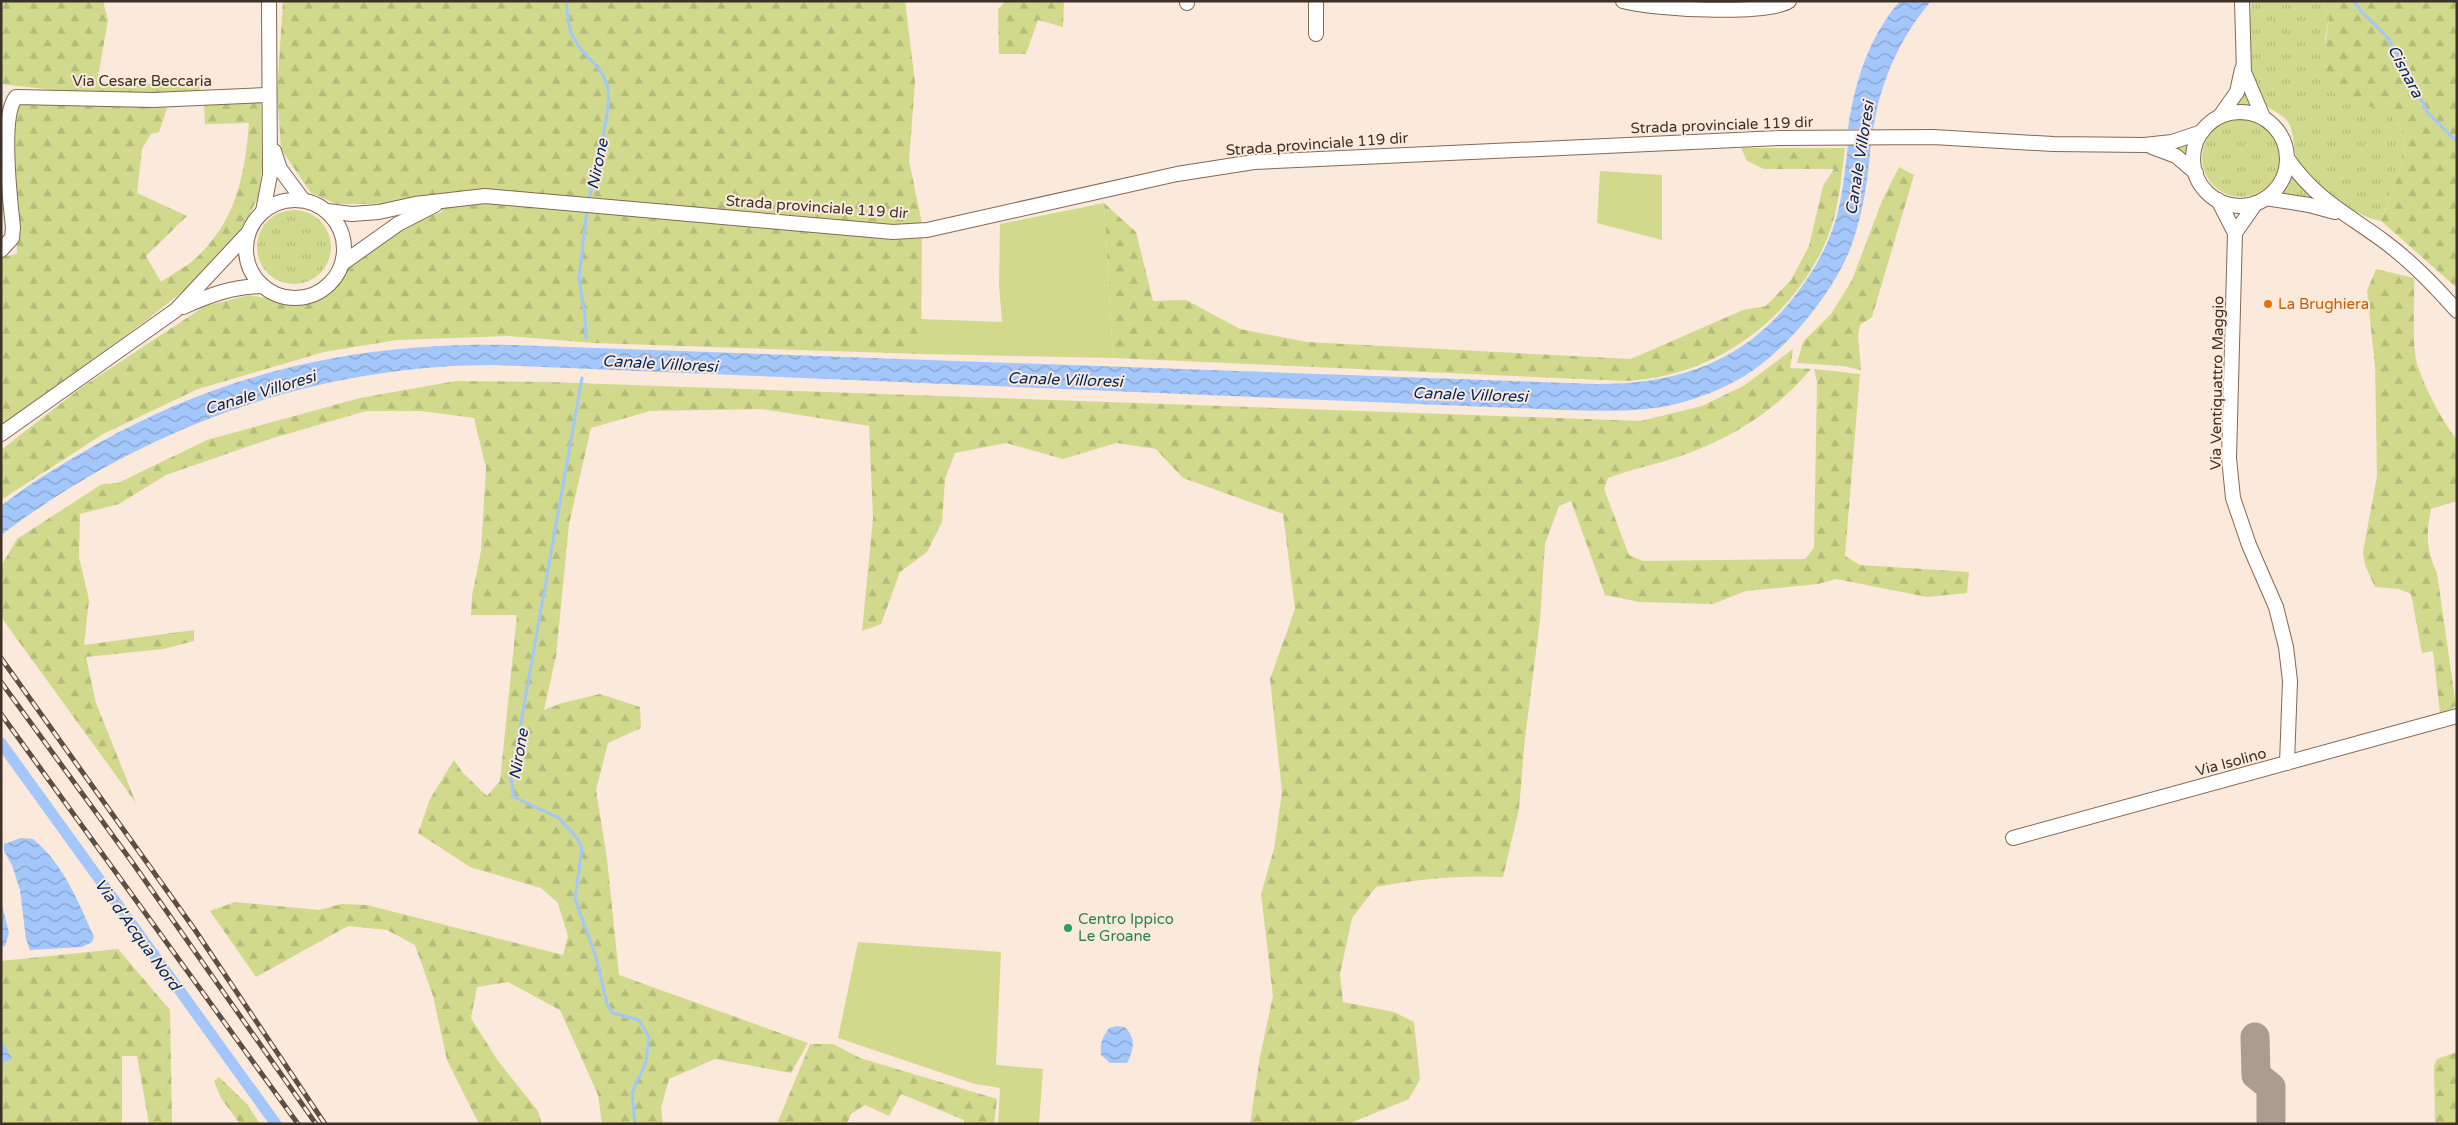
<svg xmlns="http://www.w3.org/2000/svg" width="2458" height="1125" viewBox="0 0 2458 1125" font-family="'Varela Round',sans-serif">
<style>
.grass{fill:url(#grass-tufts)}
.forest{fill:url(#forest-firs)}
.green{fill:#d1da8c}
.water{fill:url(#water-waves)}
.lines{fill:none;stroke-linecap:round;stroke-linejoin:round}
.stream{stroke:#a3c6fb;stroke-width:3}
.canal{stroke:#a3c6fb;stroke-width:11}
.taxiway{stroke:#ab9c90;stroke-width:29}
.minor-casing{stroke:#826953;stroke-width:16}
.minor{stroke:#fff;stroke-width:14}
.rail-casing{stroke:#5b4e45;stroke-width:5}
.rail{stroke:#fbe9db;stroke-width:3;stroke-dasharray:9;stroke-linecap:butt}
.food-dot{fill:#e8710a;stroke:#fbe9db;stroke-width:2}
.leisure-dot{fill:#2e9e5b;stroke:#fbe9db;stroke-width:2}
.labels{text-anchor:middle;stroke-width:4;stroke-linejoin:round;paint-order:stroke}
.street-label{font-size:15px;fill:#3d3128;stroke:#fbe9db}
.food-label{font-size:15px;fill:#c56008;stroke:#fbe9db;text-anchor:start}
.leisure-label{font-size:15px;fill:#27864d;stroke:#fbe9db;text-anchor:start}
.water-label{font-size:16px;font-style:italic;fill:#01275f;stroke:#fbe9db}
</style>
<defs>
<pattern id="grass-tufts" width="24" height="20" patternUnits="userSpaceOnUse" patternTransform="scale(1.25)"><rect width="24" height="20" fill="#d1da8c"/><path d="M3 7l-1-3M5 7V3M7 7l1-3M15 17l-1-3M17 17v-4M19 17l1-3" fill="none" stroke="#b4bc79"/></pattern>
<pattern id="forest-firs" width="22" height="20" patternUnits="userSpaceOnUse" patternTransform="scale(1.25)"><rect width="22" height="20" fill="#d1da8c"/><path d="M5 1l3.5 6h-7zM16 11l3.5 6h-7z" fill="#b4bc79"/></pattern>
<pattern id="water-waves" width="16" height="10" patternUnits="userSpaceOnUse" patternTransform="scale(1.25)"><rect width="16" height="10" fill="#a3c6fb"/><path d="M0 5q4-4 8 0t8 0" fill="none" stroke="#86a1cb"/></pattern>
</defs>
<rect width="100%" height="100%" fill="#fbe9db"/>
<g class="grass">
<path d="M2251,1H2323L2329,17L2325,40L2340,98L2385,110L2401,127L2405,135L2404,158L2381,221C2356,217 2306,183 2297,159C2292,147 2295,133 2288,122C2282,113 2269,110 2264,103C2259,96 2253,82 2252,74C2248,51 2250,25 2251,1Z"/>
<path d="M2244,89L2252,106H2235Z"/>
<circle cx="2241" cy="158" r="39"/>
<path d="M2192,140L2189,162L2167,145Z"/>
<path d="M2292,174L2314,198L2313,199L2282,194Z"/>
<circle cx="294" cy="247" r="37"/>
</g>
<g class="forest">
<path d="M1,1H103L108,20L97,82L170,84L200,81L199,95L80,93L1,84Z"/>
<path d="M283,1H905L915,82L909,161L922,223L921,354L594,343L507,336L397,340L324,352L198,389L103,434L1,500V450L82,387L205,306L250,295L300,305L315,300L335,287L346,269L407,224L442,212L437,194L390,204H337L311,193L281,149L277,92Z"/>
<path d="M1005,1H1064L1063,27L1038,20L1026,54H999L998,10Z"/>
<path d="M2323,1H2457V288L2381,221L2404,158L2405,135L2401,127L2385,111L2340,98L2329,88L2324,74L2323,62L2329,17Z"/>
<path d="M261,99L262,167L259,195L243,228L196,281L144,322L1,426V257L17,254L13,110L20,102L125,107L169,103L159,132L151,134L142,149L137,193L187,216L146,256L161,282C172,274 186,267 196,258C236,221 245,175 249,123L205,124L204,103Z"/>
<path d="M1741,148H1845C1841,178 1839,212 1826,241C1791,321 1715,376 1627,381L1113,358L1104,203L1136,232L1153,301L1186,300L1240,329L1307,342L1631,359L1743,310L1766,306L1791,280L1809,246L1823,186L1834,169H1764L1747,161Z"/>
<path d="M1899,167L1914,175L1872,317L1860,325L1858,336L1861,370L1843,366L1797,363L1803,342L1831,314L1852,280L1882,201Z"/>
<path d="M2376,269L2414,278C2415,302 2412,337 2416,360C2419,376 2445,428 2457,439V501L2431,509C2426,536 2426,548 2437,573L2456,706L2440,714L2433,651L2422,653L2411,594L2399,589L2375,587L2365,565L2363,552L2377,476L2375,366L2367,291Z"/>
<path d="M1793,349L1790,368L1811,369C1778,408 1737,435 1689,453C1663,463 1635,468 1608,478L1604,489L1629,555L1643,561L1805,559L1814,548L1817,382L1814,369L1860,374L1845,556L1860,565L1969,572L1967,593L1927,597L1836,579L1818,584L1746,591L1713,604L1639,602L1605,595L1571,501L1559,506L1545,544L1540,620L1525,738L1519,809L1503,877C1460,875 1418,879 1376,887L1352,918L1340,974L1343,1002L1394,1012L1414,1022L1420,1079L1409,1099L1348,1124H1250L1260,1056L1273,996L1261,894L1274,849L1282,792L1270,679L1295,609L1283,514L1183,478L1156,449L1116,443L1063,459L1006,443L955,453L945,479L942,522L927,552L900,572L881,624L862,631L873,518L869,426L762,409L650,411L591,428L569,524L556,656L544,710L562,703L600,694L640,707L641,728L608,743L596,790L607,859L619,975L808,1043L791,1073L715,1059L669,1079L661,1108L663,1124H602L598,1095L560,1010L508,982L477,987L471,1018L498,1061L538,1111L542,1124H479L447,1060L433,996L415,945L387,930L348,926L256,977L210,911L235,902L319,910L341,904L367,905L563,955L568,936L558,903L541,888L470,867L418,833L430,799L454,760L463,773L487,796L500,781L517,615H471L472,596L481,551L486,468L474,418L421,411H366L270,439L166,475L119,504L80,514L79,557L89,600L84,645L194,630V641L163,649L86,657L96,703L136,803L1,617V566L17,539L102,484L118,483L207,440L360,398L456,381L548,382L1641,421L1702,406L1745,385Z"/>
<path d="M118,949L170,1010L172,1124H149L137,1056H122V1124H1V961Z"/>
<path d="M810,1044H833L860,1058L997,1099L994,1124H964V1120L901,1094L889,1116L865,1105L851,1114L847,1124H777Z"/>
<path d="M2457,1052V1124H2435L2434,1066L2437,1059Z"/>
<path d="M219,1077L247,1104L260,1124H240L221,1098L214,1081Z"/>
</g>
<g class="green">
<path d="M1600,171L1662,175V240L1597,223Z"/>
<path d="M1104,203L1113,358L921,354V319L1002,322L999,284L1000,224Z"/>
<path d="M858,942L1001,952L996,1065L1043,1069L1039,1124H998L1000,1088L975,1084L838,1038Z"/>
</g>
<g class="water">
<path d="M1900,1H1931C1899,39 1881,81 1873,129H1848C1854,84 1869,36 1900,1Z"/>
<path d="M1848,144H1871C1868,177 1864,209 1853,241C1838,286 1792,344 1752,371C1730,386 1705,396 1680,403C1642,413 1601,411 1563,410L494,365C315,365 144,427 1,535V506C31,482 64,463 97,444C230,370 360,342 512,345L1597,384C1680,384 1746,361 1797,293C1814,271 1828,246 1836,219C1843,195 1845,170 1848,144Z"/>
<path d="M21,838L33,839C63,863 79,903 94,937L92,942L82,947L30,950L26,939L20,890L12,865L4,851V844Z"/>
<path d="M1,901L9,933L5,946L1,947Z"/>
<path d="M1117,1026L1125,1027C1136,1039 1134,1049 1127,1063H1110L1101,1055C1100,1043 1102,1038 1109,1028Z"/>
<path d="M1,1039L12,1059L1,1064Z"/>
</g>
<g class="lines">
<g class="stream">
<path d="M566,1C568,14 568,31 576,42C585,57 602,67 607,85C614,105 593,176 589,201"/>
<path d="M2354,1L2361,11L2388,38L2428,113L2457,142"/>
<path d="M586,338L585,317L579,278L587,210"/>
<path d="M582,378L511,779L514,797L559,818L577,838L582,848L575,899L596,957L607,1004L613,1013L639,1020L649,1037L646,1062L632,1093L635,1124"/>
</g>
<path class="canal" d="M1,743L276,1124"/>
<path class="taxiway" d="M2255,1037L2256,1075L2271,1087V1124"/>
<g class="minor-casing">
<g id="minor">
<path d="M1187,1V3"/>
<path d="M1623,1C1651,9 1766,16 1789,1"/>
<path d="M2242,1L2244,72L2263,117"/>
<path d="M1316,34V1"/>
<circle cx="2240" cy="159" r="47"/>
<path d="M2220,116L2237,92L2242,69"/>
<path d="M2152,147L2176,156L2196,173"/>
<path d="M274,151L280,169L303,200"/>
<path d="M2287,158C2316,200 2346,213 2385,242C2412,262 2435,286 2457,311"/>
<path d="M2266,198L2309,205L2335,212"/>
<circle cx="295" cy="249" r="49"/>
<path d="M2218,200L2235,233L2229,458L2233,498L2249,545L2276,607L2286,647L2290,681L2287,763"/>
<path d="M263,211L270,175L269,1"/>
<path d="M327,211L352,214L379,212L415,204L485,196L893,232L927,230L1177,174L1254,162L1779,138L1933,137L2053,144L2144,145L2172,142L2202,132"/>
<path d="M2235,233L2256,203"/>
<path d="M1,250L12,238L13,227C10,199 0,116 16,97L153,100L268,95"/>
<path d="M343,263L398,224L435,205"/>
<path d="M183,307C212,294 232,287 263,286"/>
<path d="M1,434L176,310L248,233"/>
<path d="M2013,838L2457,716"/>
</g>
</g>
<use href="#minor" class="minor"/>
<g class="rail-casing">
<g id="rail">
<path d="M1,658L195,930L325,1124"/>
<path d="M1,682L132,862L316,1124"/>
<path d="M1,714L298,1124"/>
</g>
</g>
<use href="#rail" class="rail"/>
</g>
<circle class="food-dot" cx="2268" cy="304" r="5"/>
<circle class="leisure-dot" cx="1068" cy="928" r="5"/>
<g class="labels">
<g class="street-label">
<text x="142" y="86">Via Cesare Beccaria</text>
<text transform="translate(1722 125) rotate(-2)" y="5">Strada provinciale 119 dir</text>
<text transform="translate(1317 144) rotate(-4)" y="5">Strada provinciale 119 dir</text>
<text transform="translate(817 207) rotate(4)" y="5">Strada provinciale 119 dir</text>
<text transform="translate(2217 383) rotate(-89)" y="5">Via Ventiquattro Maggio</text>
<text transform="translate(2231 762) rotate(-15)" y="5">Via Isolino</text>
</g>
<g class="food-label">
<text x="2278" y="309">La Brughiera</text>
</g>
<g class="leisure-label">
<text x="1078" y="924">Centro Ippico<tspan x="1078" dy="17">Le Groane</tspan></text>
</g>
<g class="water-label">
<text transform="translate(2406 71) rotate(62)" y="6">Cisnara</text>
<text transform="translate(1859 158) rotate(-81)" y="6">Canale Villoresi</text>
<text transform="translate(597 164) rotate(-78)" y="6">Nirone</text>
<text transform="translate(660 363) rotate(3)" y="6">Canale Villoresi</text>
<text transform="translate(1065 379) rotate(2)" y="6">Canale Villoresi</text>
<text transform="translate(260 392) rotate(-17)" y="6">Canale Villoresi</text>
<text transform="translate(1470 394) rotate(2)" y="6">Canale Villoresi</text>
<text transform="translate(518 754) rotate(-80)" y="6">Nirone</text>
<text transform="translate(138 934) rotate(54)" y="6">Via d'Acqua Nord</text>
</g>
</g>
<rect width="2458" height="1125" fill="none" stroke="#3d3128" stroke-width="5"/>
</svg>
